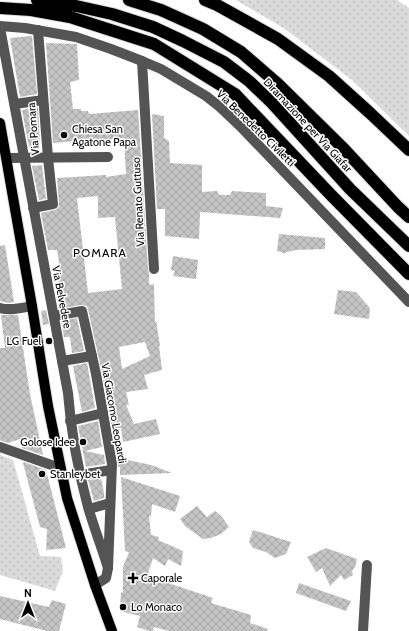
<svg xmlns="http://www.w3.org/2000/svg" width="409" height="631" viewBox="0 0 409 631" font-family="Cabin,sans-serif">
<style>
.grass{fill:url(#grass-dots)}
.building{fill:url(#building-cross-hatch);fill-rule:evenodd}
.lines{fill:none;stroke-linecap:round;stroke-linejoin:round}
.major-casing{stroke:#dbdbdb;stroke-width:12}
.highway-casing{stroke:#dbdbdb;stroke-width:14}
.minor{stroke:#545454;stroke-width:10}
.major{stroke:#000;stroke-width:10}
.highway{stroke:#000;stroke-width:12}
.poi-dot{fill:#000;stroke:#fff;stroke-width:1.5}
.labels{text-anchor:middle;stroke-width:3;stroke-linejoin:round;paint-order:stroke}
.street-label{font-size:11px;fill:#000;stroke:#fff}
.poi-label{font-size:11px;fill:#000;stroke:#fff;text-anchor:start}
.neighbourhood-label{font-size:12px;letter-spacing:1px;fill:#000;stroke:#fff}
</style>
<defs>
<pattern id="grass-dots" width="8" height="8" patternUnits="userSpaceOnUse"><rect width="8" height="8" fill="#dbdbdb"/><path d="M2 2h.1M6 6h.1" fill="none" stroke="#bababa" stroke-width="1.8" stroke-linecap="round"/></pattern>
<pattern id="building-cross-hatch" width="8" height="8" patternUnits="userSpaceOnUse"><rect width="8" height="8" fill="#c4c4c4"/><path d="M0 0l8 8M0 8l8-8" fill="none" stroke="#a7a7a7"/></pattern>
</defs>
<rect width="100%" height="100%" fill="#fff"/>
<g class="grass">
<path d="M236,0H397L409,8V136L352,80L285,29Z"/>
<path d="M0,455L13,460L40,556L61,557L63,571L55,591L0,575Z"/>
</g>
<g class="building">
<path d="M32,36L37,94L20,97L10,38Z"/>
<path d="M46,43L77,44L79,80L70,82L73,109H81V111H88L89,114L138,110L148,269L149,273V285L154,284L155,324L156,320L160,346H159L162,370L144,375L148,389L126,392L129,405H126L134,424L156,419L160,434L123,442L121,428L112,429L102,373L88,309L87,306L81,305L59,309L60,308V291H62L58,277L61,274L57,250H48L41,213L55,210L59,207V203L57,178L106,175V177L126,174L124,138L94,142L76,143V141L53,143ZM98,196V218L115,217L122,289L88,293L77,198ZM145,342L150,356L122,369L119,347Z"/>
<path d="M38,107L40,145L29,147L22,110Z"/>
<path d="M152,114L164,116V138L169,141L170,163L202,165V192L217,191L219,195H230L232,191L266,193V206L283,208L280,218L200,212L199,239L165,236V209H157Z"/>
<path d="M42,165L46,199L39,200L32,166Z"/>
<path d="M279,234L325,238V249L295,250L284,253L277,251Z"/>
<path d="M5,245L14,302L8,303L0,301V246Z"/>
<path d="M173,256L198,260L196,279L173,276L175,271L171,270Z"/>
<path d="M338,290L356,292L370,308L369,319L334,314Z"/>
<path d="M46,310L49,324L43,325L41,311Z"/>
<path d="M1,315H18L30,394L43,455L22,448L20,439L8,443L1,441L0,439V348H5Z"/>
<path d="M77,318L84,351L72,353L70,337H64L61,321Z"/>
<path d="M87,363L95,408L82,412L73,366Z"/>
<path d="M98,421L102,447L85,451L104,455L105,464L86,467L78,426Z"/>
<path d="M118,458L151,465L172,473L120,475V467H118Z"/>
<path d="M24,462L46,470L66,548L46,550L47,529L40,527L23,463Z"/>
<path d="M121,477L180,496L175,512L152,504L151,516H149L151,535L159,537L158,540L183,551L181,566L168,559L165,566L153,558L147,576L213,598L211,603L251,615L250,623L268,629L267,631H169L154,627L153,631H149L137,627L140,616L120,611L121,592L123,593V567L129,552L125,551Z"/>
<path d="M101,478L104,493V498L94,501L88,480Z"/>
<path d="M197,506L207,517L215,511L222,517L229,527L221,534L211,538L203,539L185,526L180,519Z"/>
<path d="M253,530L291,542L286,554L275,558L266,552L253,548L249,542Z"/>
<path d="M326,548L357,559L355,567L352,571L353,575L344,580L341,575L330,586L322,568L316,572L307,557Z"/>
<path d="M299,583L342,598L351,601L346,611L296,593Z"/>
<path d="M0,596L49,607L52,600L66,604L59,631H47L0,619Z"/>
</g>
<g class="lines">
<g class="major-casing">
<path id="major" d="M0,123L32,306L48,406L67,498L95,585L112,631"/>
</g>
<g class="highway-casing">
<g id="highway">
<path d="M37,0L76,6L112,14L153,27L183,41L224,62L249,81L272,103L350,189L409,246"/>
<path d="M129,0L161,10L203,29L241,52L278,84L344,149L398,207L409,217"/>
<path d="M205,0L217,5L278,39L329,76L370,113L409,150"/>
<path d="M0,8L31,10L70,17L154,44L235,94L331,195L409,274"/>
</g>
</g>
<g class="minor">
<path d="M0,26L25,28L76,37L111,49L142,61L161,69L206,96L220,107L240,126L409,302"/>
<path d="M0,28L68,393C71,432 78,470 88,507C94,528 102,548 108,568"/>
<path d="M142,61L154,269"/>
<path d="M15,104L43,100"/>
<path d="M7,158L108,157"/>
<path d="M33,208L53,204L48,158L38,30"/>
<path d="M0,308C9,311 22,308 32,306"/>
<path d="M54,316L82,311L96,374L112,464L108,568L106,578L95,585"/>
<path d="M62,361L92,356"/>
<path d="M70,421L103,413"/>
<path d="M0,447L60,468"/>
<path d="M80,475L111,470"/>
<path d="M89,509L110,503"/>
<path d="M363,631L367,565"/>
</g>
<use href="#major" class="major"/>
<use href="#highway" class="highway"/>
</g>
<g class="poi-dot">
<circle cx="64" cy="135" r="4"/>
<circle cx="49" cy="341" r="4"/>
<circle cx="83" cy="442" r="4"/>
<circle cx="42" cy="474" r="4"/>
<path d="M131 572h4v4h4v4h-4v4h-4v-4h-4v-4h4z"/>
<circle cx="123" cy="607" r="4"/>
</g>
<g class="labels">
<g class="street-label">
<text transform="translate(308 125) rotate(47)" y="4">Diramazione per Via Giafar</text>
<text transform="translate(256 128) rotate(44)" y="4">Via Benedetto Civiletti</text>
<text transform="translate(33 129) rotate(-95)" y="4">Via Pomara</text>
<text transform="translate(138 202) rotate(-93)" y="4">Via Renato Guttuso</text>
<text transform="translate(62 297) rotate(79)" y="4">Via Belvedere</text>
<text transform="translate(114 413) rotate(80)" y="4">Via Giacomo Leopardi</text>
</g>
<g class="poi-label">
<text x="72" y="133">Chiesa San<tspan x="72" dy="13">Agatone Papa</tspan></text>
<text x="41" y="345" text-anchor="end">LG Fuel</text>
<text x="75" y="446" text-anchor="end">Golose Idee</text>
<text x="50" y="478">Stanleybet</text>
<text x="141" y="582">Caporale</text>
<text x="131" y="611">Lo Monaco</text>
</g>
<g class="neighbourhood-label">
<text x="100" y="257">POMARA</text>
</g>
</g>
<g transform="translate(28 603)" stroke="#ffffff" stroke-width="3" paint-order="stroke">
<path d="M0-3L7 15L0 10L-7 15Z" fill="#000000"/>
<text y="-6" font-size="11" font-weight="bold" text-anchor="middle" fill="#000000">N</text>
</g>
</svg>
